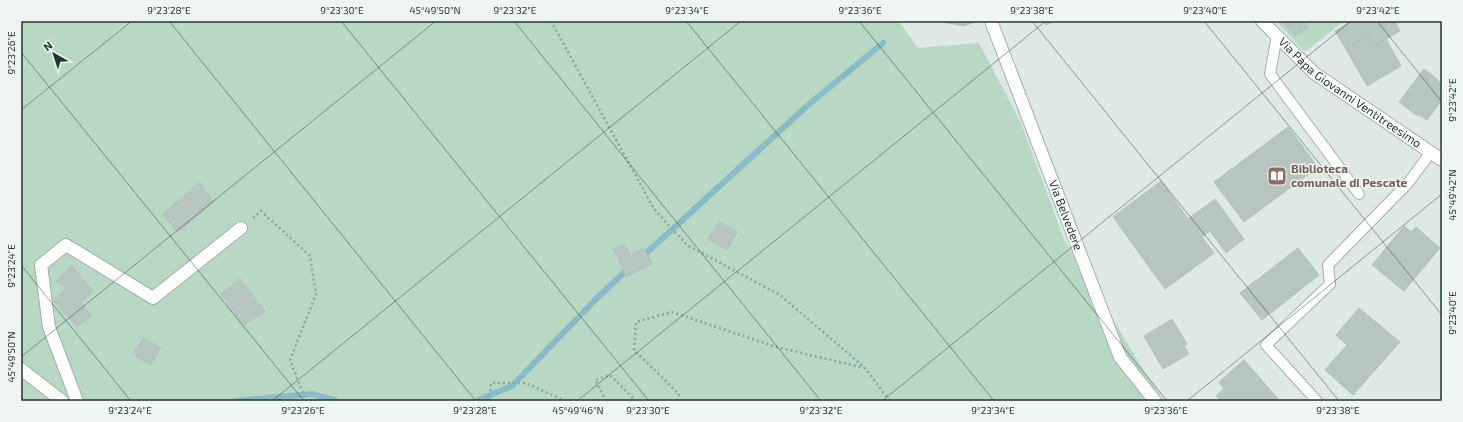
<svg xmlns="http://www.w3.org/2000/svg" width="1463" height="422" viewBox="0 0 1463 422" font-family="'Exo 2',sans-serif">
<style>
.green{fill:#b8d8c3}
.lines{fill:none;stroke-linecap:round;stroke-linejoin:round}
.stream{stroke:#8abbc9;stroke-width:6}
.building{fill:#b7c5c0;stroke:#b1c1bb}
.service-casing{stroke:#a2afab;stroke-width:12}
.minor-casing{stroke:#a2afab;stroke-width:14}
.secondary-casing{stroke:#9eb3ad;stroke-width:14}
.path{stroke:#81a99f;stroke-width:2.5;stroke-dasharray:2 3;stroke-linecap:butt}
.service{stroke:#fff;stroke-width:10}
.minor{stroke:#fff;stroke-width:12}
.secondary{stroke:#fff;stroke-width:12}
.ticks{fill:none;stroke:#213632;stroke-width:1;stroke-opacity:0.45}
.labels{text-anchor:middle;stroke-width:3;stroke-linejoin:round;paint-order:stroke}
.street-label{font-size:12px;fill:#213632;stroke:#eef5f2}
.education-label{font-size:12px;font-weight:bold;fill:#785e54;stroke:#eef5f2;text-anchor:start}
.neatline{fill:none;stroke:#213632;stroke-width:1.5}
.ticks-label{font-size:10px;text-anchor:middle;fill:#213632}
</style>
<rect width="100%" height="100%" fill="#dee8e4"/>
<g class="green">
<path d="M21,21H899L918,48L979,43L1021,123L1065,241L1141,366L1164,401H21Z"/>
<path d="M1276,21H1344L1305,52Z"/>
</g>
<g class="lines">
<g class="stream">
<path d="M641,258L807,106L883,43"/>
<path d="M235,401L312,394L337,401"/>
<path d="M477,401L512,386L597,298L629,268"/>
</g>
</g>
<g class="building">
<path d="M943,21H974V22L964,26L943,22Z"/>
<path d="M1044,21H1054L1046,25Z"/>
<path d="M1282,21H1308L1305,23L1308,27L1295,36Z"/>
<path d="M1352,21H1395L1400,31L1375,46L1369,35L1346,49L1335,31Z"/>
<path d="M1369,35L1375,46L1386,39L1401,66L1367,86L1346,49Z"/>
<path d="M1424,69L1436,78L1442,86V100L1427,120L1421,116L1416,115L1399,102Z"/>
<path d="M1288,127L1318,167L1244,222L1214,182Z"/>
<path d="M1161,181L1188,219L1215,199L1244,239L1226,253L1210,231L1202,237L1214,253L1165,289L1113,217Z"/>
<path d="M200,183L214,202L178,232L162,214Z"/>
<path d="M719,221L737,232L727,250L708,239Z"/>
<path d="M1404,226L1411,232L1416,227L1440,248L1404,291L1372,265Z"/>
<path d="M625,245L630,255L644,248L652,264L626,277L614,249Z"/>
<path d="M1298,248L1319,275L1262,320L1240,293Z"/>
<path d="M72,266L93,291L81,302L92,315L77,327L54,301L66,288L56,281Z"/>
<path d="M240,279L265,311L244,325L221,294Z"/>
<path d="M1359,308L1400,342L1353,395L1325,370L1347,345L1336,335Z"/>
<path d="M1172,319L1187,344L1184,346L1189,354L1163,369L1144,336Z"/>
<path d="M144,338L161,349L150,365L133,353Z"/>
<path d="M1244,360L1280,401H1221L1216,396L1224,389L1219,382Z"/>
</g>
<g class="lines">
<g class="service-casing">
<g id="service">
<path d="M1277,35L1270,74L1359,194"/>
<path d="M1317,401L1266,345L1330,284L1328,265L1409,182L1431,152"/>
</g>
</g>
<g class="minor-casing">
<g id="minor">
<path id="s1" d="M1262,21L1314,73L1442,160"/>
<path d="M21,369L62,401"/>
<path d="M77,401L49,327L41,265L66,245L153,298L241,228"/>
</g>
</g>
<g class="secondary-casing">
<g id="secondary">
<path id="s2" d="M991,21L1120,357L1155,401"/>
</g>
</g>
<g class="path">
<path d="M551,21L654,209L687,245L780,295L865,368L890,401"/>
<path d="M253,218L261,211L310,256L316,294L290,360L306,401"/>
<path d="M489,401L491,383H526L565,401"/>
<path d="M606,401L595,380L610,375L636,401"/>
<path d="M678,401L679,394L634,350L636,322L672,312L773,346L864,368"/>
</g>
<use href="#service" class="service"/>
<use href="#minor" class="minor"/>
<use href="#secondary" class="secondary"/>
</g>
<path class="ticks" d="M169,21L476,401M341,21L649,401M514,21L821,401M686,21L994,401M859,21L1167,401M1032,21L1339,401M1204,21L1442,315M1377,21L1442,102M21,52L304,401M21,110L132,21M21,265L131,401M21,357L436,21M272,401L741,21M577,401L1046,21M882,401L1351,21M1187,401L1442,194"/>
<defs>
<g id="library-square" transform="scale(1)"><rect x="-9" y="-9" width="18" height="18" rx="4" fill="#8d6e63" stroke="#eef5f2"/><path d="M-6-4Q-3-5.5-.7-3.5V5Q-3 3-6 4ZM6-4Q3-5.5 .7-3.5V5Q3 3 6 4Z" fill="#fff"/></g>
</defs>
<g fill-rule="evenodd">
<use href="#library-square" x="1277" y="176"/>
</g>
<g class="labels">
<g class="street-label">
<text dy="4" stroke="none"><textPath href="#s1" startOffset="114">Via Papa Giovanni Ventitreesimo</textPath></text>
<text dy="4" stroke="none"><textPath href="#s2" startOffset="208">Via Belvedere</textPath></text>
</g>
<g class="education-label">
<text x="1291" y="173">Biblioteca<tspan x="1291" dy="14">comunale di Pescate</tspan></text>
</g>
</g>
<rect width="1463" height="422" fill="none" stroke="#eef5f2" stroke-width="44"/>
<g transform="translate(54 54) rotate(321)" stroke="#eef5f2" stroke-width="3" paint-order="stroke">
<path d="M0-3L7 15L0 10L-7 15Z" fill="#213632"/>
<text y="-6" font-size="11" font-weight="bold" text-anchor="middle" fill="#213632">N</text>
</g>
<rect x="22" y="22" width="1419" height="378" class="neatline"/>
<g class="ticks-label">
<text x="169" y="14">9°23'28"E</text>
<text x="342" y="14">9°23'30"E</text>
<text x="435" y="14">45°49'50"N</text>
<text x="515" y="14">9°23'32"E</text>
<text x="687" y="14">9°23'34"E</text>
<text x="860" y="14">9°23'36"E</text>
<text x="1032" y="14">9°23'38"E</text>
<text x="1205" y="14">9°23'40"E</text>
<text x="1378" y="14">9°23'42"E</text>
<text transform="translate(11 53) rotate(-90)" y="4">9°23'26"E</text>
<text transform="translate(1452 100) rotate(-90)" y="4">9°23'42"E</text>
<text transform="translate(1452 195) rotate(-90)" y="4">45°49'42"N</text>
<text transform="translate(11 266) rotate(-90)" y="4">9°23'24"E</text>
<text transform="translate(1452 313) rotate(-90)" y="4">9°23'40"E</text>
<text transform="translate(11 357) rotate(-90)" y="4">45°49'50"N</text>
<text x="130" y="414">9°23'24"E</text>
<text x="303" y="414">9°23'26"E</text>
<text x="475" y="414">9°23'28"E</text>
<text x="578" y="414">45°49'46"N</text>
<text x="648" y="414">9°23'30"E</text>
<text x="821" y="414">9°23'32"E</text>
<text x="993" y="414">9°23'34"E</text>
<text x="1166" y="414">9°23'36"E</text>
<text x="1338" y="414">9°23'38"E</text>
</g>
</svg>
